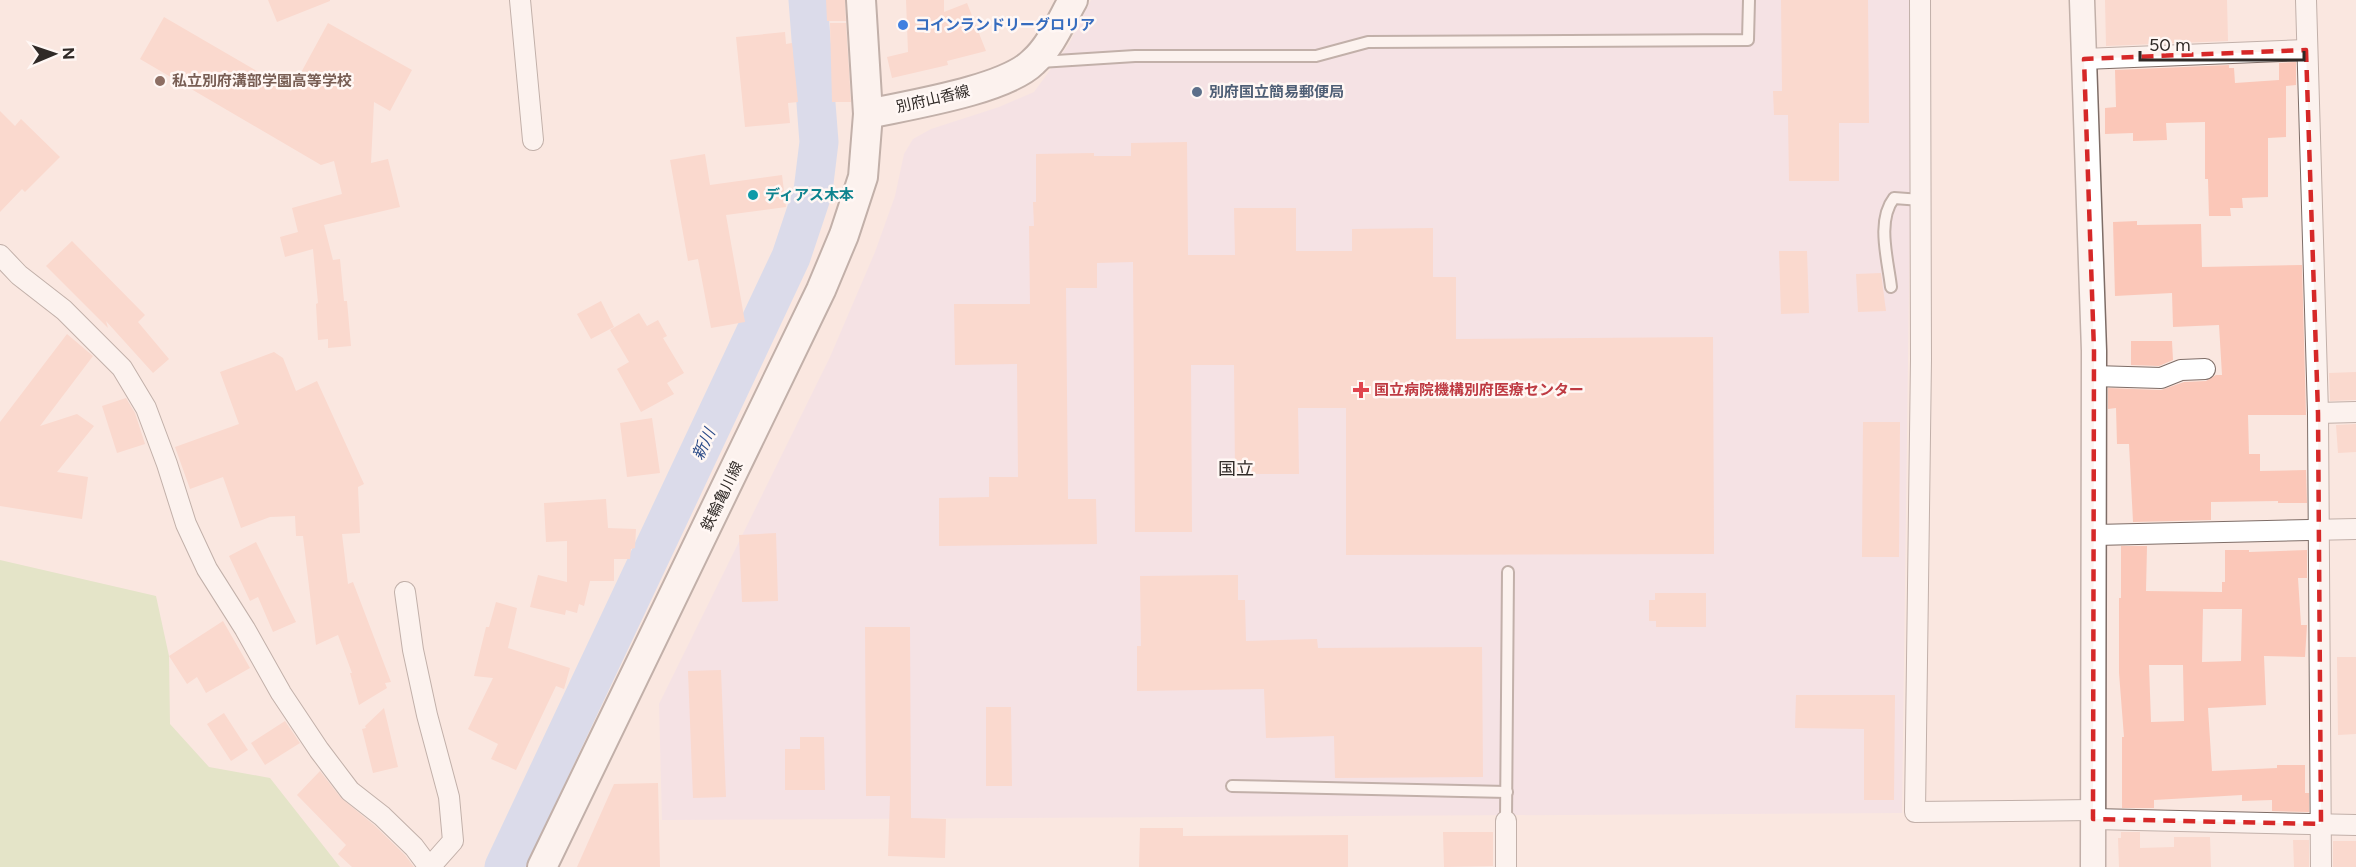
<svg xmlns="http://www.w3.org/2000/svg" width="2356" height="867" viewBox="0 0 2356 867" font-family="Figtree,'Noto Sans JP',sans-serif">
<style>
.medical{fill:#f0dbe9}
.green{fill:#cadfab}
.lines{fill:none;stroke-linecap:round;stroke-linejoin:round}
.river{stroke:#b5cdf6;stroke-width:39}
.building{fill:#fbc7b8;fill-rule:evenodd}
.service-casing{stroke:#7e6d67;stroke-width:14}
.minor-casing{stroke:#7e6d67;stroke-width:22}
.tertiary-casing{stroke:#7e6d67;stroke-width:27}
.secondary-casing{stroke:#7e6d67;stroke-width:32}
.service{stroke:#fff;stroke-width:10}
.minor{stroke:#fff;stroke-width:20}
.tertiary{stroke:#fff;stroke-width:24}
.secondary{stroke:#fff;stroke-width:28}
.marked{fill:none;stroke:#d62828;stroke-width:4.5;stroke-dasharray:12 8;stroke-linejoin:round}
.shop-dot{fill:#3f7fe0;stroke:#fff7f4;stroke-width:2}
.education-dot{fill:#8d6e63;stroke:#fff7f4;stroke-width:2}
.service-dot{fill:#5c6f8a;stroke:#fff7f4;stroke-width:2}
.culture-dot{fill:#0f9aa8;stroke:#fff7f4;stroke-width:2}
.health-dot{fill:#e0444e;stroke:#fff7f4;stroke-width:2}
.labels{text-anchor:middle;stroke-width:5;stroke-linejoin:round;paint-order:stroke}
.shop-label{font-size:15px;font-weight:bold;fill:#366cbe;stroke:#fff7f4;text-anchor:start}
.education-label{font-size:15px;font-weight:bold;fill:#785e54;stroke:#fff7f4;text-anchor:start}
.service-label{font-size:15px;font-weight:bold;fill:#4e5e75;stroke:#fff7f4;text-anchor:start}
.street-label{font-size:15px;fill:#302a27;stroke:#fff7f4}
.culture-label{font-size:15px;font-weight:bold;fill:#0d838f;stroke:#fff7f4;text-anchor:start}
.health-label{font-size:15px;font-weight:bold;fill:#be3a42;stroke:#fff7f4;text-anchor:start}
.water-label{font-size:16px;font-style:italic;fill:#2a4a87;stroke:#fff7f4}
.quarter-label{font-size:18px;fill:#302a27;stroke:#fff7f4}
</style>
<rect width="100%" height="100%" fill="#fae7e0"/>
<path class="medical" d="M1091,0H1909L1910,212L1902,813L662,820L659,704L830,357L875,252L895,196L904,154L913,139L931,129L999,107L1034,92L1069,44Z"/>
<path class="green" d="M0,560L156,596L169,656L170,724L209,767L270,778L340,867H0Z"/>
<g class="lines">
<path class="river" d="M504,867L791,257L813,191L819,142L808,0"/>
</g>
<g class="building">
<path d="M268,0H330V1L277,22Z"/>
<path d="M826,0H845L846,21H827Z"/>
<path d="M906,0H944V12L967,3L986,51L947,61L948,65L892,78L887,57L908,52Z"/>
<path d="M1781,0H1868L1869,123H1839V181H1789L1788,115H1774L1773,91H1782Z"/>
<path d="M2105,0H2227L2228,41L2106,46Z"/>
<path d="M164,17L291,91L328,23L412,70L390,111L374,102L371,163L388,159L400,207L324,225L333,260L340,259L344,301H347L351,346L328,348V339L318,340L316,304L318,303L313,249L285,257L280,237L298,232L292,208L342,194L334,161L321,165L140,59Z"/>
<path d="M830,23H846L851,102H832Z"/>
<path d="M785,32L786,44L792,43L798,102L788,103L790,123L745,127L736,37Z"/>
<path d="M2296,62V85L2286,86V137L2268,138V197L2242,198L2243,208H2230L2231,216H2209L2208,179H2205V122L2166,123L2167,140L2133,141V133L2105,134V108L2116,107L2115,70L2229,65V68H2234L2235,83L2279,80V63Z"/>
<path d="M0,111L15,126L21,119L60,157L25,192L22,189L0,212Z"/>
<path d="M1187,142L1188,255H1235L1234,208H1296V251H1352V229L1433,228V277H1456V339L1713,337L1714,554L1346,555V408H1298L1299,474H1235L1234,365H1191L1192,532H1135L1133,262L1097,263V288H1066L1068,499H1096L1097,544L939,546V498L989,497V477H1018L1017,364L955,365L954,304H1030L1029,226H1034L1033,202H1036V154L1094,153V156H1131V143Z"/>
<path d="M705,154L710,185L782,175L786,207L726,215L745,322L711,328L698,259L688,261L670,160Z"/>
<path d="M2137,221V225L2201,224L2202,267L2302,265L2306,415H2248L2249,454H2260V471L2306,470L2307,503H2278V501L2211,502V520L2133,522L2129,444H2117L2116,408L2108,409V388L2161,390L2184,382L2206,381L2216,375H2222L2219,325L2173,327L2172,293L2115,296L2113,222Z"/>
<path d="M72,241L145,315L138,322L169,359L153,373L106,321L108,328L46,266Z"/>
<path d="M1779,251H1807L1809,313L1781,314Z"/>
<path d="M1881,273L1886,311L1858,312L1856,274Z"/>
<path d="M601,301L614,327L591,339L577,314Z"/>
<path d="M639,313L647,326L658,320L667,336L663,338L684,373L667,383L674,394L641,412L617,369L629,362L610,330Z"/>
<path d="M67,334L93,356L40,426L77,414L94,426L57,472L88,477L82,519L0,506V422Z"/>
<path d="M2131,341H2172L2173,360L2159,366L2131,365Z"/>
<path d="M274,352L283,358L296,391L317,381L364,484L358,487L360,533L342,534L348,584L353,582L391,682L385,683L387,688L359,705L350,673H352L338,635L316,645L303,536H296L295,516L270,517L241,528L223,477L190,489L175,447L239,424L220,372Z"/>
<path d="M2356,372V400L2330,401L2329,373Z"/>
<path d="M126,398L135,413L145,444L117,453L102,406Z"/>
<path d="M652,418L660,473L627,477L620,423Z"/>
<path d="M1863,422H1900L1899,557H1862Z"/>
<path d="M2356,424V452L2338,453L2336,425Z"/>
<path d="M606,499L608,528L636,529L635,548L631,549L630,559H614V581H590L584,606L579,604L577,613L566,610L565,615L530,607L538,575L567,582V541L546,542L544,503Z"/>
<path d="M776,533L778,601L742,602L739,535Z"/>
<path d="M256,542L296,622L273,632L258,597L250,601L229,556Z"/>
<path d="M2121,546H2147L2146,591L2222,592V582H2225V550H2249V552L2307,550V578H2298L2301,625H2307L2305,657L2264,656L2266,705L2208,708L2212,771L2277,768V765H2305V793H2309V812L2272,811V800L2242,801V795L2154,800V808H2122V737H2124L2119,673V598H2121ZM2203,609H2242L2241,661L2202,662ZM2149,665H2183L2184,721L2151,722Z"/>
<path d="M1238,575V600H1245L1246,641L1317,639L1318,648L1482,647L1483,777L1335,778L1334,736L1266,738L1264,689L1137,691V646H1141L1140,576Z"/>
<path d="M1655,593H1706V627H1656V621H1649V600H1655Z"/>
<path d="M496,602L517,608L508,648L570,668L564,689L556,686L516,770L491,759L498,744L468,729L493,678L474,676L486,627H489Z"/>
<path d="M223,621L250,668L206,693L197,677L187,684L169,656Z"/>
<path d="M865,627H910L911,818L946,819L945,858L888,856L890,796H866Z"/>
<path d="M2337,657H2356V734L2338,735Z"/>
<path d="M721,670L726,797L693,798L688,671Z"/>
<path d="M1796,695H1895L1894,800H1864V729L1795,728Z"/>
<path d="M986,707H1011L1012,786H986Z"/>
<path d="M384,708L398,767L373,773L362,729L366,728L365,726Z"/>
<path d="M224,713L248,750L231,761L207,724Z"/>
<path d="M285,721L300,743L265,765L251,743Z"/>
<path d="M800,737H824L825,790H785V749H800Z"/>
<path d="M320,771L341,798L374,825L405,855L414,867H352L338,854L346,845L297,795Z"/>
<path d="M658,783L660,867H577L614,784Z"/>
<path d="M1140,828H1183V836L1348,835V867H1139Z"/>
<path d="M1443,832H1493V866L1444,867Z"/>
<path d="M2121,832H2140V848L2174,847V837H2210L2211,867H2119L2118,838H2121Z"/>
<path d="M2293,840H2309V867H2294Z"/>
<rect x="2333" y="841" width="23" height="26"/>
</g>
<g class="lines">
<g class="service-casing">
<g id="service">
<path d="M1040,62L1135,56H1316L1368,42L1748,40L1749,0"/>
<path d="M1891,287C1888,260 1876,221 1894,198L1921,200"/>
<path d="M1232,786L1507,792"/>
<path d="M1506,821L1508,572"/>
</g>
</g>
<g class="minor-casing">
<g id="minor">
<path d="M520,0L533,140"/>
<path d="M1920,0L1921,359L1915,812L2093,810"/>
<path d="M2306,0L2318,413L2321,867"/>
<path d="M2084,59L2306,50"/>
<path d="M0,255L19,275L64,310L122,368L146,408L167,464L186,524L207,569L245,629L281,693L319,750L350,791L382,816L414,847L429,867"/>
<path d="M2094,376L2161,378L2181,370L2205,369"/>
<path d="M2318,413L2356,412"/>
<path d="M2095,535L2356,529"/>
<path d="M405,592L413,650L427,715L449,797L453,841L430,867"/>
<path d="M2093,819L2356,825"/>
<path d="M1506,821V867"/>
</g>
</g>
<g class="tertiary-casing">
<path id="tertiary" d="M2082,0L2094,351L2093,867"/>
</g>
<g class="secondary-casing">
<g id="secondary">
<path d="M861,0L868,114C909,105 1005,90 1033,62C1051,46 1061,21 1073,0"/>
<path d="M542,867L821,290L844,235L863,177L868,114"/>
</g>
</g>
<use href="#service" class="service"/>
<use href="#minor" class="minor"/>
<use href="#tertiary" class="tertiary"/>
<use href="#secondary" class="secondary"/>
</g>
<path d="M0 0H2356V867H0ZM2306,50L2318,413L2321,824L2093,819L2094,351L2084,59Z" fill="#fae7e0" fill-opacity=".55" fill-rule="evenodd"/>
<path class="marked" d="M2306,50L2318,413L2321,824L2093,819L2094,351L2084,59Z"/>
<circle class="shop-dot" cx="903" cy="25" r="6"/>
<circle class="education-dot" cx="160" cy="81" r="6"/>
<circle class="service-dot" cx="1197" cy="92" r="6"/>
<circle class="culture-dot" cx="753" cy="195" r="6"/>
<path class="health-dot" d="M1358 381h6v6h6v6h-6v6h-6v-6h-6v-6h6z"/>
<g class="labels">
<g class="shop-label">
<text x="915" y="30">コインランドリーグロリア</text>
</g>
<g class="education-label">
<text x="172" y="86">私立別府溝部学園高等学校</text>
</g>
<g class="service-label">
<text x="1209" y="97">別府国立簡易郵便局</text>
</g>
<g class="street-label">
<text transform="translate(933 99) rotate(-13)" y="5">別府山香線</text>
<text transform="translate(722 496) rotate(-64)" y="5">鉄輪亀川線</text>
</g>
<g class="culture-label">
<text x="765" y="200">ディアス木本</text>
</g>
<g class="health-label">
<text x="1374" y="395">国立病院機構別府医療センター</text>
</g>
<g class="water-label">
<text transform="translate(703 444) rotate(-65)" y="6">新川</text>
</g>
<g class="quarter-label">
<text x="1236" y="475">国立</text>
</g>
</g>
<g transform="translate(54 54) rotate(88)" stroke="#fff7f4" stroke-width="4.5" paint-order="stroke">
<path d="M0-4.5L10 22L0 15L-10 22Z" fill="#302a27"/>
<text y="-9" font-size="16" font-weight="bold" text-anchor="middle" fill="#302a27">N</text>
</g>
<path d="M2140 51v9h164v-9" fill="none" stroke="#302a27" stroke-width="3"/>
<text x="2149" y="51" font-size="18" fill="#302a27" stroke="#fff7f4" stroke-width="4.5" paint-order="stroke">50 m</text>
</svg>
